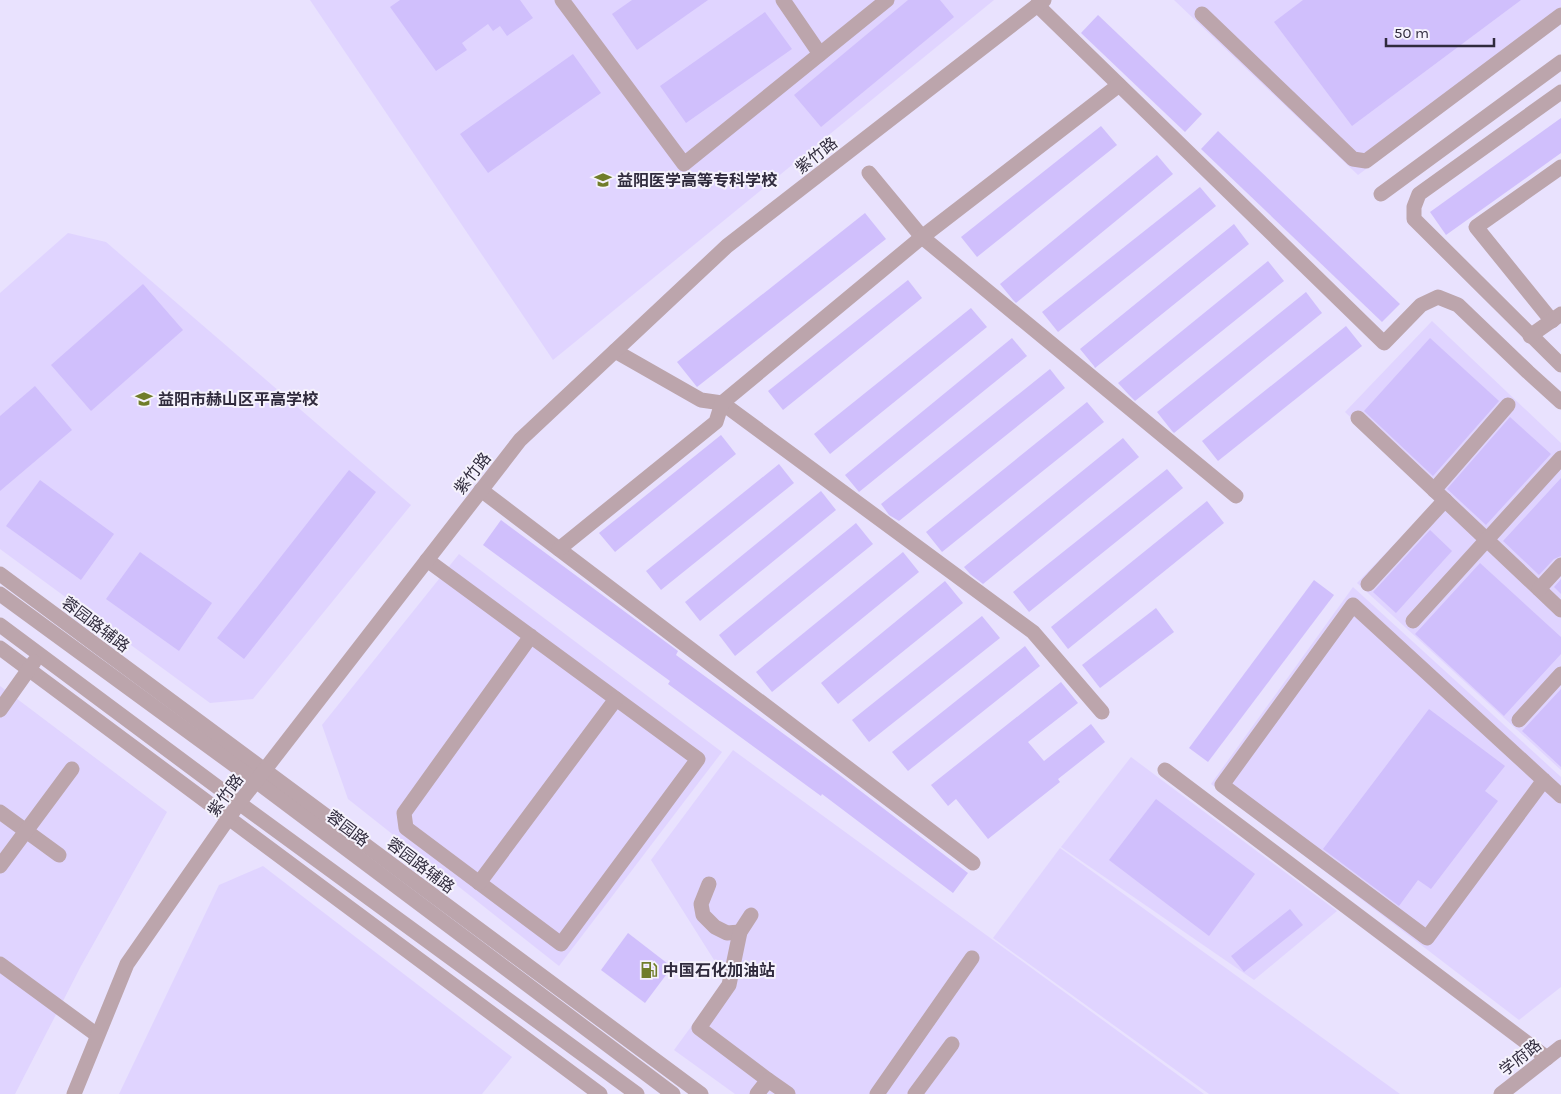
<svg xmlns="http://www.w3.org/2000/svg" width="1561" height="1094" viewBox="0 0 1561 1094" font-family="Karla,'Noto Sans SC',sans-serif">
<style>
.built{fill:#e0d4ff}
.building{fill:#d0bffc}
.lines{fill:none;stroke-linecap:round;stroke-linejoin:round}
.minor{stroke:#bca5ac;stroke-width:15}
.labels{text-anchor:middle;stroke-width:4;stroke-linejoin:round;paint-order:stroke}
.street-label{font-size:16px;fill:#302b3d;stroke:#f5f2fc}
.poi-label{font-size:16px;font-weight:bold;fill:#302b3d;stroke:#f5f2fc;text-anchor:start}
</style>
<rect width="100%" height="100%" fill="#e9e2fe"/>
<g class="built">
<path d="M310,0H994L553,360Z"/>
<path d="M1174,0H1561V24L1358,175Z"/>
<path d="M68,233L106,242L411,505L253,699L210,703L0,549V293Z"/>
<path d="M1432,321L1561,443V770L1357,583L1437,500L1345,412Z"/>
<path d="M459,554L722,752L559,966L348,799L322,725Z"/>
<path d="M1353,587L1561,777V987L1519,1020L1211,784Z"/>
<path d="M0,686L167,812L81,966L15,1094H0Z"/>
<path d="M733,750L1204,1094H735L674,1050L726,979L651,860Z"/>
<path d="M1131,757L1337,911L1254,980L1061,847Z"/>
<path d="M1060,848L1400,1094H1209L993,938Z"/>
<path d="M263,866L512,1057L482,1094H119L219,885Z"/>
</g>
<g class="building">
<path d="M400,0H520L533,18L507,36L500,26L493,31L488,24L462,43L467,50L436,71L390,7Z"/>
<path d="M632,0H708L637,50L612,14Z"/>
<path d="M908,0H940L954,17L821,127L794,95Z"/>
<path d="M1303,0H1521L1352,126L1274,22Z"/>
<path d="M765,12L792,49L686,123L660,86Z"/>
<path d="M1098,15L1202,114L1185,132L1081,33Z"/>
<path d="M573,54L601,93L488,173L460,134Z"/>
<path d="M1561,118V153L1446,235L1430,212Z"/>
<path d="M1101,126L1117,145L977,257L961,237Z"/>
<path d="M1218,131L1400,304L1382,322L1201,149Z"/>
<path d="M1157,155L1173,174L1016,303L1013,300L1000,284Z"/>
<path d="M1200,187L1216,206L1058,332L1042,312Z"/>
<path d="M865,213L886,239L697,387L677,362Z"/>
<path d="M1234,224L1249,244L1095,368L1094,366L1080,349Z"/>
<path d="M1268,261L1284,281L1135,401L1129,395L1118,383Z"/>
<path d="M908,280L922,298L783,410L768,391Z"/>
<path d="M143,284L183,330L91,411L51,365Z"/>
<path d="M1306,292L1322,313L1174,433L1172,431L1157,412Z"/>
<path d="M971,308L987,327L830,454L814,434Z"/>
<path d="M1346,326L1362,346L1218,461L1202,441Z"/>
<path d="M1012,338L1027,356L859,492L845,475Z"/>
<path d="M1430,338L1499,401L1433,476L1364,411Z"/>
<path d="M1050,369L1065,388L899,521L889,515L881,504Z"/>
<path d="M35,386L72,430L0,491V416Z"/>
<path d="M1087,402L1104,422L942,552L926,532Z"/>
<path d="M1510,417L1551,454L1486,525L1447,489Z"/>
<path d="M721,435L736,454L615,552L599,533Z"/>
<path d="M1123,438L1139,457L983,584L970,574L964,567Z"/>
<path d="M779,464L794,483L661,590L646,571Z"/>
<path d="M1167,469L1183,488L1029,612L1013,592Z"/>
<path d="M349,470L376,492L244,659L217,638Z"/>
<path d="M1561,478V556L1554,559L1539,575L1503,541Z"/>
<path d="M40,480L114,534L81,580L6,526Z"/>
<path d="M821,491L836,510L700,621L685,602Z"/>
<path d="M1207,501L1224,523L1068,649L1051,627Z"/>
<path d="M501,520L678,651L676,655L837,773L968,873L953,893L822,794L821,796L668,684L670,681L483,545Z"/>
<path d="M856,523L873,544L735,656L719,635Z"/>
<path d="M1430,530L1452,551L1396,613L1373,592Z"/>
<path d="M140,552L212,603L179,651L106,599Z"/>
<path d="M903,552L919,572L772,692L756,672Z"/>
<path d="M1480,563L1561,637V654L1504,716L1415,634Z"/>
<path d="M1561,579V594L1554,587Z"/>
<path d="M1314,580L1334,595L1208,762L1189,748Z"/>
<path d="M945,581L963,603L838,704L821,683Z"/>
<path d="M1156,608L1174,632L1100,688L1082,665Z"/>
<path d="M982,616L1000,638L869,742L852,720Z"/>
<path d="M1025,646L1040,666L908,771L892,752Z"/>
<path d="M1061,682L1078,703L1028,742L1044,761L1091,724L1105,742L1058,779L1060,782L988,839L956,799L948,806L931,785Z"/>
<path d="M1561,689V767L1522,731Z"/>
<path d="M1429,709L1505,766L1485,791L1498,801L1431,889L1418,880L1399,906L1323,849Z"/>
<path d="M1156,799L1255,874L1209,936L1109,860Z"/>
<path d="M1290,909L1303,925L1244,972L1231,956Z"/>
<path d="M628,933L672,967L645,1003L601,970Z"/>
</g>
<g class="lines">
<g class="minor">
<path d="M562,0L684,164L887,0"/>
<path d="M783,0L820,54"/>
<path d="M1037,5L1384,343L1421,305L1438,297L1458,305L1528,372L1561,402"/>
<path d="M1202,14L1353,159L1366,161L1561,15"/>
<path d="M1561,92L1419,194L1414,207V219L1561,365"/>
<path d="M869,173L922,237L1236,496"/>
<path d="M1381,194L1561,62"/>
<path d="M1552,321L1476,227L1561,167"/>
<path d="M1530,336L1561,314"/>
<path d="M615,351L701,400L722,403L1033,632L1102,712"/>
<path d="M1358,418L1561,610"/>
<path d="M481,490L973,863"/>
<path d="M1434,490L1508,405"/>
<path d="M559,549L716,422L722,403L922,237L1119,85"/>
<path d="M427,560L698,759L561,944L406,828L404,813L531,636"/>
<path d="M0,574L701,1094"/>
<path d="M1368,584L1445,500"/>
<path d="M1539,589L1561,565"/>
<path d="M0,594L256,781L673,1094"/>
<path d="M1413,621L1561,458"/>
<path d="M0,625L239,803L637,1094"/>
<path d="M0,648L600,1094"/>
<path d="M0,710L34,662"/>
<path d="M1519,720L1561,674"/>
<path d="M1165,770L1547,1058"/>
<path d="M1544,780L1427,938L1222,785L1353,605L1561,796"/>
<path d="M0,812L59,855"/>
<path d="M0,866L72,769"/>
<path d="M479,883L616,699"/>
<path d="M709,884L701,904L703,915L715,927L727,933L740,932"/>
<path d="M751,915L740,932L729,985L699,1028L768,1080"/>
<path d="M0,964L97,1035"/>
<path d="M74,1094L127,964L239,803L520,440L727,246L1044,0"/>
<path d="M757,1094L768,1080L788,1094"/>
<path d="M877,1094L972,958"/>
<path d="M915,1094L952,1044"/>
<path d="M1501,1094L1561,1047"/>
</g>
</g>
<defs>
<g id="university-bare" transform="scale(1.35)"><path d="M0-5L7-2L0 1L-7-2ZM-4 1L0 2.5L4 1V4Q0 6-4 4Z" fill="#707d2a" stroke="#f5f2fc" stroke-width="2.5" paint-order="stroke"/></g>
<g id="school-bare" transform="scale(1.35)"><path d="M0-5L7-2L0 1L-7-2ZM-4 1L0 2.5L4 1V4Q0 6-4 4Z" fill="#707d2a" stroke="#f5f2fc" stroke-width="2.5" paint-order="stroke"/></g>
<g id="fuel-bare" transform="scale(1.35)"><path d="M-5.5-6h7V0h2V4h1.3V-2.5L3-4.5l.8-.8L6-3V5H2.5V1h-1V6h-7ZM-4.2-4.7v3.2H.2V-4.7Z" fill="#707d2a" stroke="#f5f2fc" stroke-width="2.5" paint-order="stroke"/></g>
</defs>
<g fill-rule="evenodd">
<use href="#university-bare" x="603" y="180"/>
<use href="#school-bare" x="144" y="399"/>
<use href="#fuel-bare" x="649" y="970"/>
</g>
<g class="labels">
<g class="street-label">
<text transform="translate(816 155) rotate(-38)" y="6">紫竹路</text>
<text transform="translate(472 473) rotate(-52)" y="6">紫竹路</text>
<text transform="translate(96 624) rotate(37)" y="6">蓉园路辅路</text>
<text transform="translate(225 795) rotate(-54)" y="6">紫竹路</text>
<text transform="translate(348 828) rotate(37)" y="6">蓉园路</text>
<text transform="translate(421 865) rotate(37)" y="6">蓉园路辅路</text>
<text transform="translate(1520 1057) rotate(-38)" y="6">学府路</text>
</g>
<g class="poi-label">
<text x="617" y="186">益阳医学高等专科学校</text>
<text x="158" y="405">益阳市赫山区平高学校</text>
<text x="663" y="976">中国石化加油站</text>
</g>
</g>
<path d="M1386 38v8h108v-8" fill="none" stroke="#302b3d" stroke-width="2.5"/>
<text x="1394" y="38" font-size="15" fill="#302b3d" stroke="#f5f2fc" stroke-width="4" paint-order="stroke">50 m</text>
</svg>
